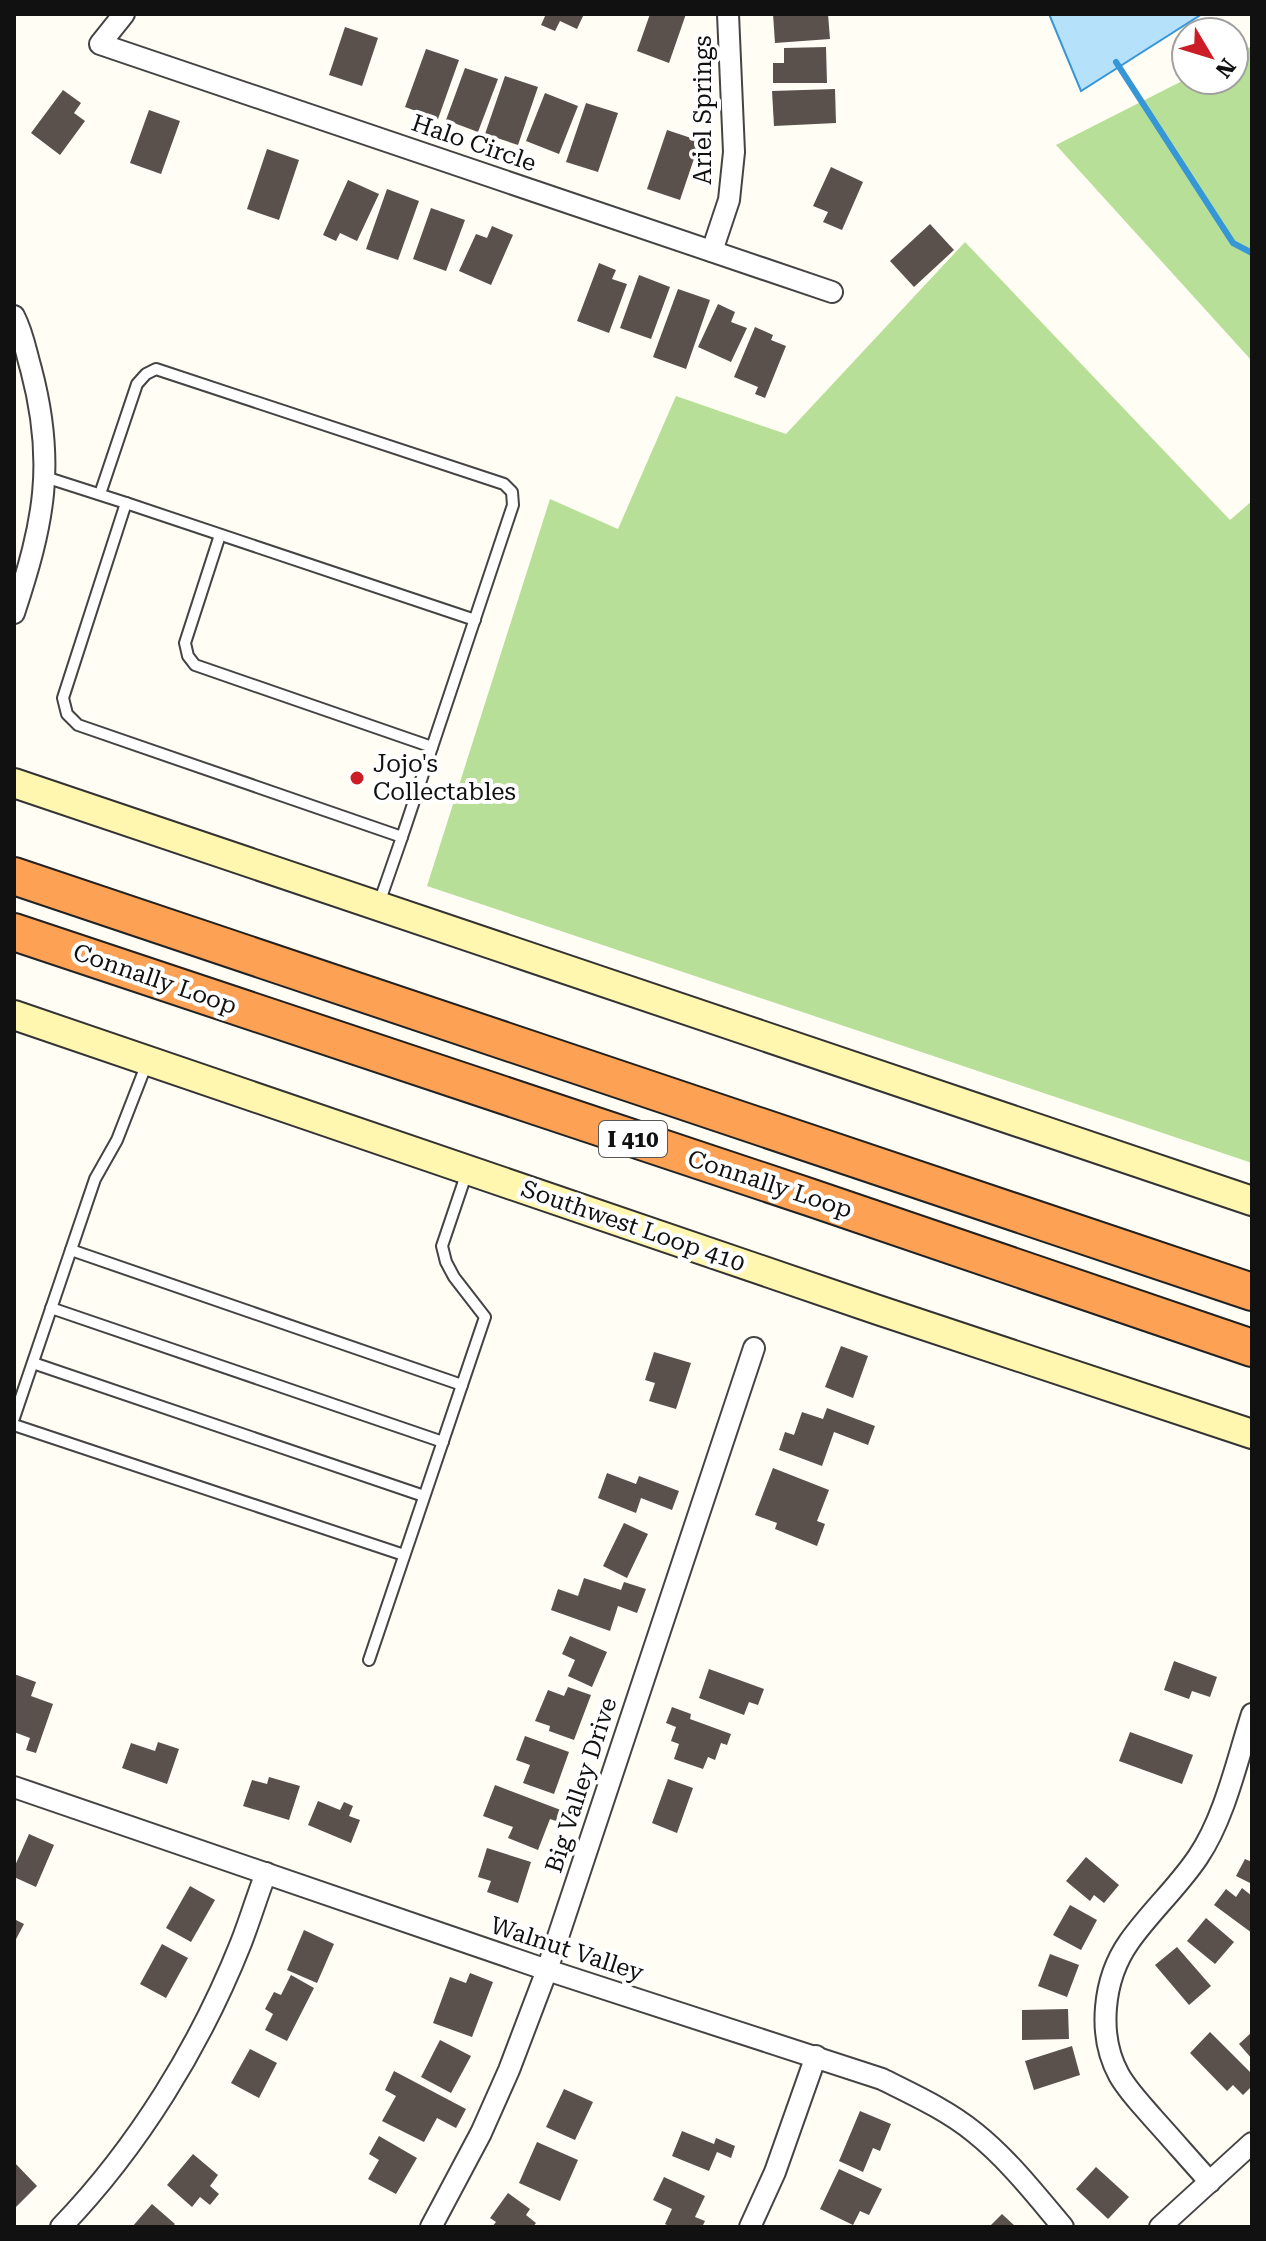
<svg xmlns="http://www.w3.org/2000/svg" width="1266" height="2241" viewBox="0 0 1266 2241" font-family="'Roboto Serif',serif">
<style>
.forest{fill:#b8df98}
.water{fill:#b5e1fa;stroke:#3697d7;stroke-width:2}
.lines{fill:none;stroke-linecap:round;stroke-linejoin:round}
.stream{stroke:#3697d7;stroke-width:6}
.building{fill:#5a514c}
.service-casing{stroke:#444;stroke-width:14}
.minor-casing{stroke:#444;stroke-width:24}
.secondary-casing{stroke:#333;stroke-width:32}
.motorway-casing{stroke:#222;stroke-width:40}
.service{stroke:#fff;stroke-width:10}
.minor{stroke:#fff;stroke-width:20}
.secondary{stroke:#fff6af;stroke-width:28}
.motorway{stroke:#fda154;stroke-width:36}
.poi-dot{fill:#cc1d26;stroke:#fff;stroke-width:3}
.labels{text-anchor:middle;stroke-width:8;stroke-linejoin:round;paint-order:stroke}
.shield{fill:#fff;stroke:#585858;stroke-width:2}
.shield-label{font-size:22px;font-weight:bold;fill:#111}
.street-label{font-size:24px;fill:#111;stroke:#fff}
.poi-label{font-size:24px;fill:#111;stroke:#fff;text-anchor:start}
</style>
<rect width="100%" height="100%" fill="#fffdf4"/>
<g class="forest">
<path d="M1252,46V361L1056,145L1186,79L1234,80V55Z"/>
<path d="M965,242L1230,520L1252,501V1163L427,886L550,499L618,529L676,396L786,434Z"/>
</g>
<path class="water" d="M1049,14H1202L1081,91Z"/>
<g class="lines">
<path class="stream" d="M1116,62L1233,243L1252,253"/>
</g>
<g class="building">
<path d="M546,14H584L577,29L560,21L555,31L541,25Z"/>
<path d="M650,14H686L669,63L637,51Z"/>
<path d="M773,14H828L830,39L775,43Z"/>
<path d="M345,27L378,38L362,86L329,75Z"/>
<path d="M826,47L827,83H773V63H784V48Z"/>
<path d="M426,49L459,60L438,119L405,107Z"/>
<path d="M465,68L498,79L478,132L446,120Z"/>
<path d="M505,76L538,87L518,145L485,134Z"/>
<path d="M835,89L836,123L774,126L772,91Z"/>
<path d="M63,90L81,103L74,113L85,121L60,155L31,133Z"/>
<path d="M545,93L578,106L559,154L526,141Z"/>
<path d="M586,103L618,113L598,172L566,162Z"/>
<path d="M149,110L180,121L161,174L130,163Z"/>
<path d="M667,130L700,141L680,200L647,189Z"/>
<path d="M267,149L299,160L279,220L247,209Z"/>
<path d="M831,167L863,182L842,230L823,222L828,212L813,206Z"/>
<path d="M348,180L379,194L357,241L340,233L336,241L323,235Z"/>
<path d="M387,189L419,201L398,260L366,249Z"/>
<path d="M431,208L465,220L446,271L413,259Z"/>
<path d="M930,224L954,250L914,287L890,261Z"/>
<path d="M492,226L513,235L491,285L459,271L476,234L487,238Z"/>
<path d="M599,263L616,270L612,279L627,284L609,333L577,321Z"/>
<path d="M639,275L670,287L651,339L620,328Z"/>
<path d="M678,289L710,300L686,369L653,357Z"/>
<path d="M718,304L735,312L731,322L747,328L731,362L698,347Z"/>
<path d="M755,327L773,335L771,340L786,346L765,398L755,394L758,387L734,377Z"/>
<path d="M841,1346L868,1356L853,1398L825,1387Z"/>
<path d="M654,1352L691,1363L676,1409L649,1401L655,1383L645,1380Z"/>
<path d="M827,1408L875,1426L868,1445L834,1432L822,1466L779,1450L785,1432L794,1435L802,1412L823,1419Z"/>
<path d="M773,1468L829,1490L817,1521L825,1524L817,1546L775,1529L777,1523L755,1515Z"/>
<path d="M607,1473L636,1484L639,1476L679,1491L672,1510L641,1498L636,1513L598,1498Z"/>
<path d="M624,1523L648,1534L627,1578L603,1566Z"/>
<path d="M584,1578L621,1590L624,1582L646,1589L637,1613L618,1606L610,1631L551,1610L558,1589L578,1596Z"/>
<path d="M570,1636L607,1652L592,1687L568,1676L575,1660L562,1654Z"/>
<path d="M1174,1661L1217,1677L1210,1697L1192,1691L1189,1699L1164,1690Z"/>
<path d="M709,1669L764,1689L758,1705L749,1702L744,1715L699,1698Z"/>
<path d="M14,1674L36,1682L31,1696L53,1704L36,1753L26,1750L30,1738L14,1732Z"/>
<path d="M568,1687L591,1695L574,1740L549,1731L550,1726L535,1721L548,1690L564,1696Z"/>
<path d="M672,1707L691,1714L690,1719L731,1734L727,1745L721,1743L715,1760L708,1757L703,1769L674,1759L679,1744L671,1741L676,1727L666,1723Z"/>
<path d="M1130,1732L1193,1755L1182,1784L1119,1761Z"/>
<path d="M525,1736L569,1752L554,1794L523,1783L530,1765L516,1760Z"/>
<path d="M158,1742L179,1749L167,1784L122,1768L131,1743L155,1751Z"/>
<path d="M269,1777L300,1786L289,1820L243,1806L252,1780L267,1784Z"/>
<path d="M668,1779L693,1788L677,1833L652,1823Z"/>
<path d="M495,1785L566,1812L562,1823L550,1819L538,1850L508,1838L513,1827L483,1816Z"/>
<path d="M318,1801L340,1810L344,1802L353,1806L349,1816L360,1820L351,1843L308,1825Z"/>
<path d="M29,1834L54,1845L36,1887L14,1877V1868Z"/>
<path d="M487,1848L531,1862L518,1903L487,1892L491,1881L478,1877Z"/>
<path d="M1086,1857L1119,1885L1104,1903L1094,1895L1090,1901L1066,1881Z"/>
<path d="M1245,1859L1252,1862V1884L1236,1876Z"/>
<path d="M190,1886L215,1900L191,1942L166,1928Z"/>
<path d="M1242,1888L1252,1896V1933L1214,1905L1226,1889L1236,1897Z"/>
<path d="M1070,1905L1097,1920L1081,1950L1053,1935Z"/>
<path d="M1206,1918L1234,1942L1215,1964L1187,1941Z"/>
<path d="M14,1919L24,1924L14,1943Z"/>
<path d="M304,1930L334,1944L317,1983L287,1970Z"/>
<path d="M162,1944L188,1958L166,1998L140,1984Z"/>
<path d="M1177,1947L1211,1986L1189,2005L1155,1965Z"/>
<path d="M1050,1954L1079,1965L1067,1997L1038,1986Z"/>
<path d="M470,1973L493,1982L472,2037L433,2023L450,1977L466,1983Z"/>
<path d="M291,1975L314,1988L287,2041L265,2030L273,2014L265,2009L274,1992L281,1995Z"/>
<path d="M1068,2009L1069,2039L1022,2040V2010Z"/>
<path d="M1210,2032L1252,2074V2086L1243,2095L1233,2085L1227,2091L1190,2053Z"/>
<path d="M1252,2032V2059L1239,2044Z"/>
<path d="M440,2040L471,2056L451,2093L421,2077Z"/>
<path d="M1072,2046L1080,2075L1034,2090L1025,2061Z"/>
<path d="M250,2049L277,2063L259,2098L231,2083Z"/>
<path d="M394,2071L466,2109L456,2128L437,2118L424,2142L382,2121L396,2096L385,2090Z"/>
<path d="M564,2089L593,2102L575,2140L546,2127Z"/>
<path d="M860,2111L891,2124L880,2151L873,2148L863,2172L839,2161Z"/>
<path d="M682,2131L714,2144L716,2138L735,2146L731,2158L717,2152L709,2171L672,2156Z"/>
<path d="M379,2136L417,2158L396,2194L368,2179L379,2160L369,2154Z"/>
<path d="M537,2142L578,2160L560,2201L519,2183Z"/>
<path d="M193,2154L218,2175L210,2186L219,2194L210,2205L200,2197L192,2207L167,2185Z"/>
<path d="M14,2162L37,2186L16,2207L14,2205Z"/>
<path d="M1096,2167L1129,2197L1108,2219L1076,2189Z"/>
<path d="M839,2169L882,2189L869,2215L860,2211L853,2225L820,2209Z"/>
<path d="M664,2177L705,2196L695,2217L705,2221L702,2227H671L665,2224L672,2209L653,2200Z"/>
<path d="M508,2193L530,2209L526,2215L536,2223L533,2227H492L496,2222L490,2218Z"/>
<path d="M152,2204L175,2224L172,2227H132Z"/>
<path d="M1002,2214L1016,2227H989Z"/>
</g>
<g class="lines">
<g class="service-casing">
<g id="service">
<path d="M45,477L126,503L63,698L67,714L78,725L402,837L378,906"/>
<path d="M100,494L137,384L146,374L156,369L504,484L512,492L513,505L402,837"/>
<path d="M126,503L475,620"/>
<path d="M220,535L185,643L188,656L195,665L432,747"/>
<path d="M71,1250L462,1385"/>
<path d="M51,1308L443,1442"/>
<path d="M33,1363L424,1496"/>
<path d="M14,1418L95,1179L117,1140L147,1063"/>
<path d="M14,1425L404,1555"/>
<path d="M369,1660L485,1317L454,1277L446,1262L442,1246L467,1172"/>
</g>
</g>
<g class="minor-casing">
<g id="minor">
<path d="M124,14L100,44L832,292"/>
<path d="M712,251L729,200L734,152L728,14"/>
<path d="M14,316C23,333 26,352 31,369C56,463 44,523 14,613"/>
<path d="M14,1787L547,1970L882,2079C914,2095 947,2110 974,2132C1008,2159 1035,2194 1063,2227"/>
<path d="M1210,2182C1191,2161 1172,2139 1153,2118C1142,2105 1128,2091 1119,2075C1097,2035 1103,1979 1129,1942C1150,1912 1178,1887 1198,1857C1225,1817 1237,1760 1252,1714"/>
<path d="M61,2227C138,2147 200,2046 241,1943C250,1920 257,1896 266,1873"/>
<path d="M431,2227L481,2133L509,2070L547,1970L754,1348"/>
<path d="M750,2227L775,2172L816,2056"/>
<path d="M1160,2227L1252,2143"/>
</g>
</g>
<g class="secondary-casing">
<g id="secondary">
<path d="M14,783L1252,1201"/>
<path d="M14,1015L878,1310L1252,1434"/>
</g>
</g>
<g class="motorway-casing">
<g id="motorway">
<path d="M14,876L1252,1292"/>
<path d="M14,932L812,1198L1252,1348"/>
</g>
</g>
<use href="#service" class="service"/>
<use href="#minor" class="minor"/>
<use href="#secondary" class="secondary"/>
<use href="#motorway" class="motorway"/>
</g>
<circle class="poi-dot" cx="357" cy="778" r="8"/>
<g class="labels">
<rect class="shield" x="599" y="1121" width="68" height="36" rx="6"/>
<g class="shield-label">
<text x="633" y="1147">I 410</text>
</g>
<g class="street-label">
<text transform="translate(703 110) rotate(-90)" y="8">Ariel Springs</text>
<text transform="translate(474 143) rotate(19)" y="8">Halo Circle</text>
<text transform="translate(155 979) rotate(19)" y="8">Connally Loop</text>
<text transform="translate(770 1184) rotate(18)" y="8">Connally Loop</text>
<text transform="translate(633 1226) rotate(19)" y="8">Southwest Loop 410</text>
<text transform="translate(581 1785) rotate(-72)" y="8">Big Valley Drive</text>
<text transform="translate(567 1949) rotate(18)" y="8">Walnut Valley</text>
</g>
<g class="poi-label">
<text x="373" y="772">Jojo's<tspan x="373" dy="28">Collectables</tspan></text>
</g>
</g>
<rect width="1266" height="2241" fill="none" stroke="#111111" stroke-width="32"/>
<g transform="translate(1210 56) rotate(128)"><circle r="38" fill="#ffffff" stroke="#a0a0a0" stroke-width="2"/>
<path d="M0-6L14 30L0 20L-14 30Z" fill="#cc1d26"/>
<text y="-12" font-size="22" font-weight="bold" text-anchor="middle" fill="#111111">N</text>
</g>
</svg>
